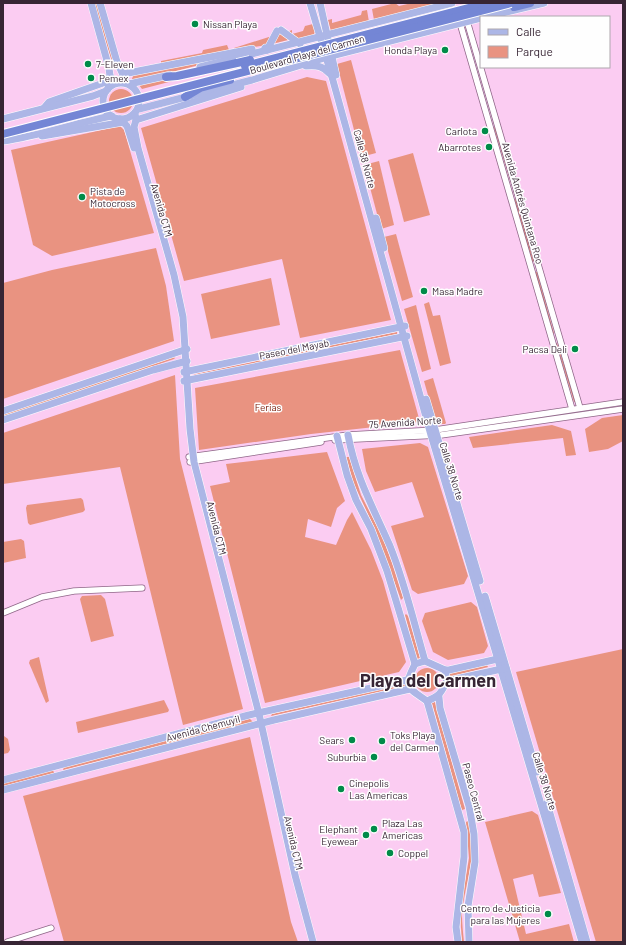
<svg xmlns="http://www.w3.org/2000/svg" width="626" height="945" viewBox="0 0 626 945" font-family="Barlow,sans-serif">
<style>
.green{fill:#e99381}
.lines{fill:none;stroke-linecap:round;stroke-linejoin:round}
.minor-casing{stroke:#8f6688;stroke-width:7}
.major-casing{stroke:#fff;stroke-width:8}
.highway-casing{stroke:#fff;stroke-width:10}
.minor{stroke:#fff;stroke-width:5.5}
.major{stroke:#acb6e6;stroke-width:7}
.highway{stroke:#7486d5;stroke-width:8}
.highway-bridge-casing{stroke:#fff;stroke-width:10;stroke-linecap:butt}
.highway-bridge{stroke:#7486d5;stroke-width:8}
.poi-dot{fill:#008b49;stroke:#fefefe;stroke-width:1.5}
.labels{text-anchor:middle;stroke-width:3;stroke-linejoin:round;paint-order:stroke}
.poi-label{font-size:10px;fill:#372534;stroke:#fefefe;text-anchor:start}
.street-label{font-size:10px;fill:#372534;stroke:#fefefe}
.park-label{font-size:10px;fill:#771704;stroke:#fefefe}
.town-label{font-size:18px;font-weight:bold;fill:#372534;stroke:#fefefe}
</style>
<rect width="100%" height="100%" fill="#fbccf2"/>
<g class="green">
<path d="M94,3H97L114,64L113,65Z"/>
<path d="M395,3L399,6L412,3L435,4L374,20L372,9Z"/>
<path d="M367,10L369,22L331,31L328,20L332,19V23L361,15L362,11Z"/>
<path d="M313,24L315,32L313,36L298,39L287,32L292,30V34L303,31L305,26Z"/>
<path d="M283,33L292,39L272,44L277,35Z"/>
<path d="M272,36L267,45L235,50L234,48Z"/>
<path d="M227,45L229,50L161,63V61L202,53L203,50Z"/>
<path d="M222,56V59L138,81L132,79L134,73Z"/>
<path d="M351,60L376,153L361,157L337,64Z"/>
<path d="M230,66L142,89L139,85Z"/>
<path d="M307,77L326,81L391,320L300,338L282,259L184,281L141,128Z"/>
<circle cx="121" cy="101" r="12"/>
<path d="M120,126L124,130L154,233L52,256L33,245L11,150Z"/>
<path d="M495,127L513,190L494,128Z"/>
<path d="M413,153L430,215L404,222L388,160Z"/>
<path d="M379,161L394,225L381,229L364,165Z"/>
<path d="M516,199L534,261L532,262L514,200Z"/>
<path d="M396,234L413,297L402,301L384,237Z"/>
<path d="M156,248L166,286L174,341L3,399V283L52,270Z"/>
<path d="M535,272H537L554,333L553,334Z"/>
<path d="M271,278L280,325L211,339L201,294Z"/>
<path d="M429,302L433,316L440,315L451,363L440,366L424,304Z"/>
<path d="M416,305L431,369L422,372L404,309Z"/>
<path d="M397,332V334L277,358V356Z"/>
<path d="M556,343H557L576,402H574Z"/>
<path d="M400,350L420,422L311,434L199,450L195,388Z"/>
<path d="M174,357L175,358L174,359L3,417V414Z"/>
<path d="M271,358V360L194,375L195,374Z"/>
<path d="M175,375L180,459L243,709L183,725L120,467L3,484V433Z"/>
<path d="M433,378L446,423L445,424H436L424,381Z"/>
<path d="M623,415V441L608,449L589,452L585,429L602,418Z"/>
<path d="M552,425L571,431L576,455L566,456L563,438L473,448L469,437Z"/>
<path d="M420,443L428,447L468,576L464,584L418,594L412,590L391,526L424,517L412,482L375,492L366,471L362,449Z"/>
<path d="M327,452L345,501L337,508L331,527L308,519L305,537L336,545L347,520L352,512L371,550L383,581L406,662L399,672L265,703L210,486L230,482L226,464Z"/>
<path d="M346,457H349L361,495L382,536L392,563L403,598L401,600L375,529L354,484Z"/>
<path d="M81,498L83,500L85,510L83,512L30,525L28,523L26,508L27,505Z"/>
<path d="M21,539L24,541L26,558L3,563V542Z"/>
<path d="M101,595L105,599L114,636L91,642L80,599L82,596Z"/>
<path d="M471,602L477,607L488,646L484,653L448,660L433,652L422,621L425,613Z"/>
<path d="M406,614L408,616L420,658L417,659L405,615Z"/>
<path d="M623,649V942H596L516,672Z"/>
<path d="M39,657L49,701L46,703L29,663L30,660Z"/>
<path d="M487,665L488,667L449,677L448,674Z"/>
<circle cx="427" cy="680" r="12"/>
<path d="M405,684V686L271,716L272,714Z"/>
<path d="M164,700L169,710L168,712L78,733L76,722Z"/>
<path d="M435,702L437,710L465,809L462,810L460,804L432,703Z"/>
<path d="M250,719L253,722L63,770L64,767Z"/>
<path d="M4,736L8,739L10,750L8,753L3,754Z"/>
<path d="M250,737L291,922L298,942H64L23,796Z"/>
<path d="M53,770L54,773L3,786V783Z"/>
<path d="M532,811L538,815L561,893L539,897L533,874L513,879L526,934L569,924L574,942H520L485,822Z"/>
<path d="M468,821C480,846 464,887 462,914C462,923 463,933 464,942H462L460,913L469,858L466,822Z"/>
</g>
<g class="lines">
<g class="minor-casing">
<g id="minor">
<path d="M467,21L580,408"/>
<path d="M460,23L572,409"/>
<path d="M335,440L441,435L623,409"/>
<path d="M189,457L348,435L435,430L623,402"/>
<path d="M190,462L321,442"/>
<path d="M3,613L42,597L74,591L142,588"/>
<path d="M7,942L51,928"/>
</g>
</g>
<g class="major-casing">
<g id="major">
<path d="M91,3L109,68L110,76L108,89"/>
<path d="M100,3L117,62L125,79"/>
<path d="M310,3L332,77L431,435L582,942"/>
<path d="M320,3L336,75"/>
<path d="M485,17L544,3"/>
<path d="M281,30L300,44"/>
<path d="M265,48L267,50L277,31"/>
<path d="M306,66C317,65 323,66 330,74"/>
<path d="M200,67L452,3"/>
<path d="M123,74L252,49"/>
<circle cx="121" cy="101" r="18"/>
<path d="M129,84L170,75"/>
<path d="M44,108L49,102L106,82L110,76"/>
<path d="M139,109L252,80L331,56L481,18"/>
<path d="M135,113L136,120L134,127L138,148L174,275L183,317L190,429L194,462L259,714L295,875L313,942"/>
<path d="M3,119L93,96L106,91"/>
<path d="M120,119L127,126L134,148"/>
<path d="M136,120L241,87"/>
<path d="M42,136L124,122"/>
<path d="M3,141C40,136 75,123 112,116"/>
<path d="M376,218L384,248"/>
<path d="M184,372L405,326"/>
<path d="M184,381L407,336"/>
<path d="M426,399L480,581"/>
<path d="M3,411L187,349"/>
<path d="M3,420L153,370L187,361"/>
<path d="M348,435C356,478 373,507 390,546C405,583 414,623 425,661"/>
<path d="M337,436L347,475L356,500L371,529L387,571L415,664"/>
<path d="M485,596L537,772"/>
<path d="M447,681L506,668"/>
<path d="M439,697L440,708L469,806L474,834L475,862L468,906L469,942"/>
<path d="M427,701L464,832V857L456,927L458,942"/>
<path d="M427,701C407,687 403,688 415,664L425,661L445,670H449L502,658"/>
<path d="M427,701C440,696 441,693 447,681L445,670"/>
<path d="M3,780L249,715L407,680"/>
<path d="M3,790L274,720L410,689"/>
<path d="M547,803L587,942"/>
</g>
</g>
<g class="highway-casing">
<g id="highway">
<path d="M514,7L530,3"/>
<path d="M166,77L177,76L237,63"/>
<path d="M185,97L200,88L230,80"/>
</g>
</g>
<use href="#minor" class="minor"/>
<use href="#major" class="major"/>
<use href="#highway" class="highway"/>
<g class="highway-bridge-casing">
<g id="highway-bridge">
<path d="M237,63L250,60"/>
<path d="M245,66L488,3"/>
<path d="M3,134L511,3"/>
</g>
</g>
<use href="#highway-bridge" class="highway-bridge"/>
</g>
<g class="poi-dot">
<circle cx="195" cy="24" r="4"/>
<circle cx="445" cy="50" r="4"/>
<circle cx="88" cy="64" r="4"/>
<circle cx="91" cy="78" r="4"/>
<circle cx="485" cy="131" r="4"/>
<circle cx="489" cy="147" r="4"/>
<circle cx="82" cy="197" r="4"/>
<circle cx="424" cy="291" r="4"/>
<circle cx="575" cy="349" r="4"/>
<circle cx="352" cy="740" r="4"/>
<circle cx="382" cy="741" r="4"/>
<circle cx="374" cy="757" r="4"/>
<circle cx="341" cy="789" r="4"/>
<circle cx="374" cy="829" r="4"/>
<circle cx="366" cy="835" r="4"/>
<circle cx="390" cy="853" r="4"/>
<circle cx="548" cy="914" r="4"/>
</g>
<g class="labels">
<g class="poi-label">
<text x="203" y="28">Nissan Playa</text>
<text x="437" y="54" text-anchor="end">Honda Playa</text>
<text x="96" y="68">7-Eleven</text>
<text x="99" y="82">Pemex</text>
<text x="477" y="135" text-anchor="end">Carlota</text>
<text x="481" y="151" text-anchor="end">Abarrotes</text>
<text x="90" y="195">Pista de<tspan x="90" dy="12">Motocross</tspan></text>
<text x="432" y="295">Masa Madre</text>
<text x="567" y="353" text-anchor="end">Pacsa Deli</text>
<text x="390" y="739">Toks Playa<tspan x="390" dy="12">del Carmen</tspan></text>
<text x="344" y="744" text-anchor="end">Sears</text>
<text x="366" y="761" text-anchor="end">Suburbia</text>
<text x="349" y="787">Cinepolis<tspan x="349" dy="12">Las Americas</tspan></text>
<text x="382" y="827">Plaza Las<tspan x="382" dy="12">Americas</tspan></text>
<text x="358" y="833" text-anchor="end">Elephant<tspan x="358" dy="12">Eyewear</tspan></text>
<text x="398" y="857">Coppel</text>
<text x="540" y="912" text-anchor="end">Centro de Justicia<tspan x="540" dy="12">para las Mujeres</tspan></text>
</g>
<g class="street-label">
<text transform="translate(307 54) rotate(-16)" y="4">Boulevard Playa del Carmen</text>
<text transform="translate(365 159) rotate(75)" y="4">Calle 38 Norte</text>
<text transform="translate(523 203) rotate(74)" y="4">Avenida Andrés Quintana Roo</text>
<text transform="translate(162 210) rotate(74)" y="4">Avenida CTM</text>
<text transform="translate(294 349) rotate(-11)" y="4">Paseo del Mayab</text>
<text transform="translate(405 422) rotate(-4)" y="4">75 Avenida Norte</text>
<text transform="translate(452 471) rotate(73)" y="4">Calle 38 Norte</text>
<text transform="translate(217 528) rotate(76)" y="4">Avenida CTM</text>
<text transform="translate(203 728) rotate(-15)" y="4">Avenida Chemuyil</text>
<text transform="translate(545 781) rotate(73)" y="4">Calle 38 Norte</text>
<text transform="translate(474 792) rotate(75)" y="4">Paseo Central</text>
<text transform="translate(294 843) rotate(77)" y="4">Avenida CTM</text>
</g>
<g class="park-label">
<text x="268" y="411">Ferias</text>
</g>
<g class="town-label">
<text x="428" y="687">Playa del Carmen</text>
</g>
</g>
<rect width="626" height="945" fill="none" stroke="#372534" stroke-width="8"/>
<rect x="480" y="16" width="130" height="52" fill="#fefefe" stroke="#aea7ad"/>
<rect x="488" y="29" width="20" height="6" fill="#acb6e6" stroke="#aea7ad"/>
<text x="516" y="36" font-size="12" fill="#372534">Calle</text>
<rect x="488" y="46" width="20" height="12" fill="#e99381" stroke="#aea7ad"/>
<text x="516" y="56" font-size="12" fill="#372534">Parque</text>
</svg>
